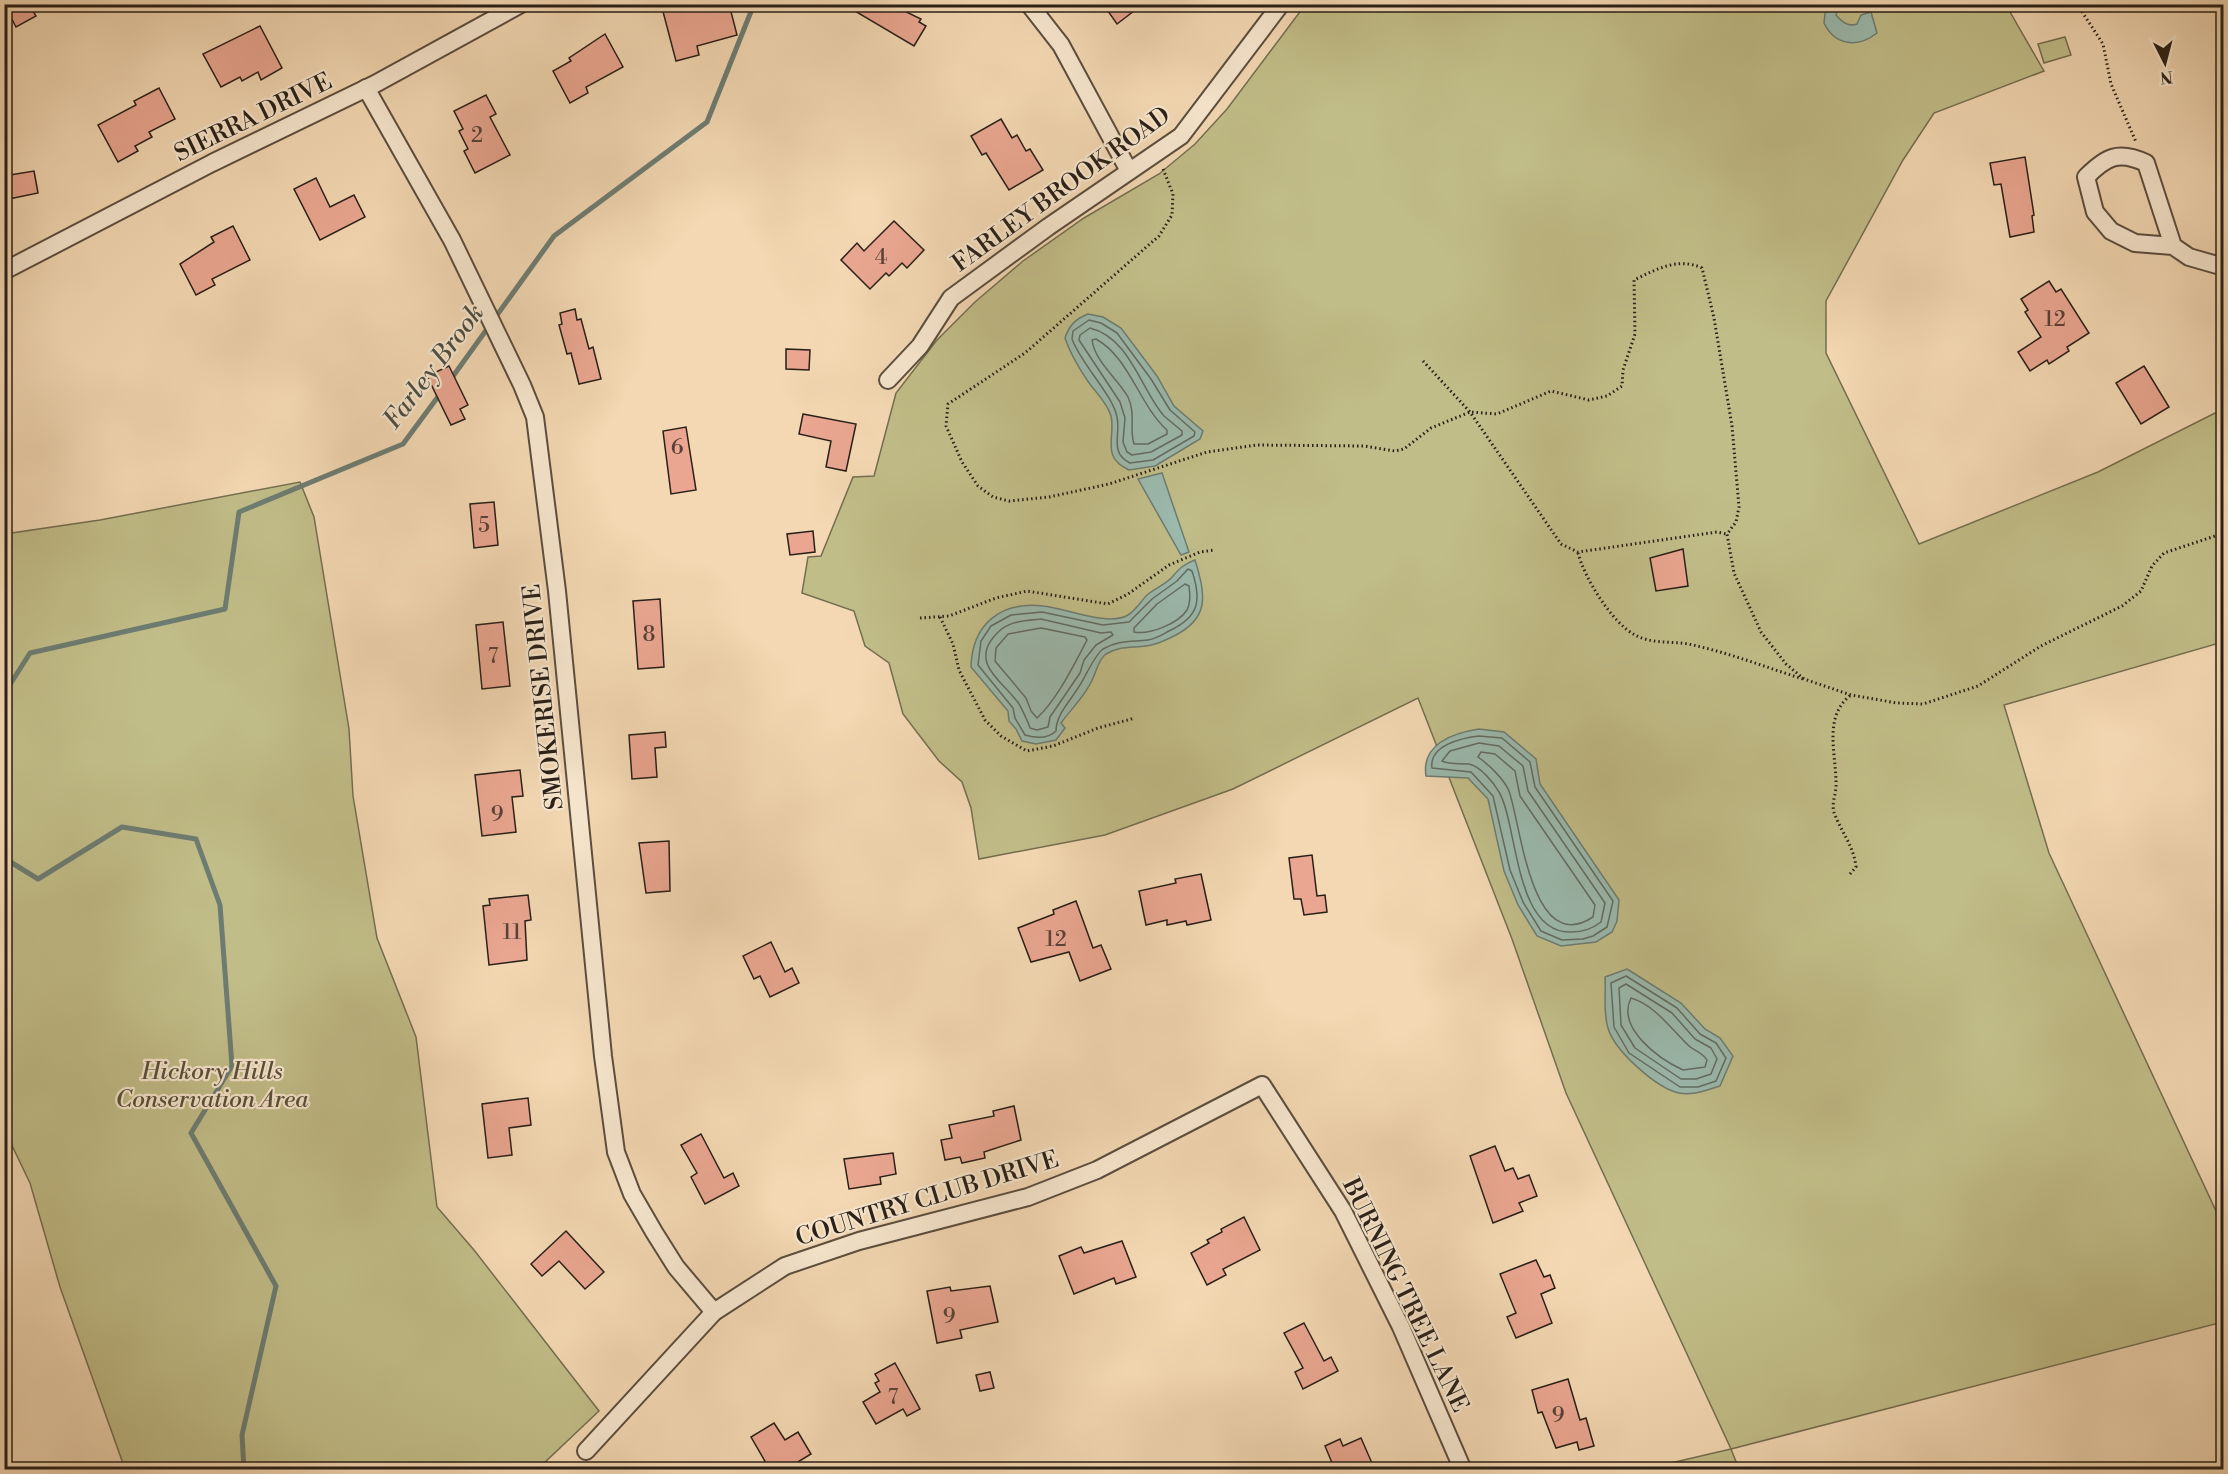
<svg xmlns="http://www.w3.org/2000/svg" width="2228" height="1474" viewBox="0 0 2228 1474" font-family="'Libre Bodoni',serif">
<style>
.green{fill:#c1bd88;stroke:#746e50;stroke-width:1.5}
.water{fill:#9bbaae;stroke:#6d7c72;stroke-width:1.5}
.lines{fill:none;stroke-linecap:round;stroke-linejoin:round}
.shore{stroke:#626c62;stroke-width:1.5}
.stream{stroke:#6d7c72;stroke-width:5}
.building{fill:#eaa691;stroke:#281f17;stroke-width:1.5}
.street-casing{stroke:#5b4d3e;stroke-width:20}
.path{stroke:#281f17;stroke-width:3;stroke-dasharray:1.5 3;stroke-linecap:butt}
.street{stroke:#f7e6ce;stroke-width:16}
.labels{text-anchor:middle;stroke-width:4.5;stroke-linejoin:round;paint-order:stroke}
.number-label{font-size:21px;fill:#584136}
.street-label{font-size:24px;fill:#281f17;stroke:#f7e6ce}
.park-label{font-size:24px;font-style:italic;fill:#564e39;stroke:#f7e6ce}
.water-label{font-size:26px;font-style:italic;fill:#4a4e44;stroke:#f7e6ce}
</style>
<rect width="100%" height="100%" fill="#f3d8b3"/>
<filter id="stains"><feTurbulence type="fractalNoise" baseFrequency=".00333" numOctaves="4"/><feColorMatrix values="0 0 0 0 .2 0 0 0 0 .09 0 0 0 0 .02 0 0 0 .5 -.17"/></filter>
<radialGradient id="worn" r=".72"><stop offset=".6" stop-color="#630" stop-opacity="0"/><stop offset="1" stop-color="#630" stop-opacity=".3"/></radialGradient>
<g class="green">
<path d="M1305,5H2006L2044,71L1934,113L1903,160L1826,301V353L1919,544L2098,472L2223,409V642L2004,705L2049,853L2223,1226V1322L1731,1449L1739,1469H1645L1731,1449L1566,1093L1512,939L1418,698L1233,789L1105,835L979,859L971,808L962,782L939,761L903,714L889,663L865,646L854,611L802,593L808,557L821,556L853,477L874,476L896,393L937,340L975,302L1023,261L1084,218L1159,174L1195,144L1227,109Z"/>
<path d="M2065,37L2071,55L2044,63L2038,44Z"/>
<path d="M300,482L314,517L349,729L353,796L377,938L416,1037L437,1207L474,1250L599,1411L542,1465L547,1469H125L60,1287L30,1183L5,1131V534L100,520Z"/>
</g>
<g class="water">
<path d="M1826,5H1839L1836,15C1842,22 1848,27 1857,24L1861,15L1871,12L1877,33C1858,48 1835,46 1824,23Z"/>
<path d="M1088,314L1103,317L1121,328L1157,376L1174,406L1203,431L1200,439L1155,466L1129,470C1100,457 1116,437 1111,416C1107,402 1095,392 1087,380C1079,368 1070,353 1065,338C1069,326 1075,319 1088,314Z"/>
<path d="M1162,473L1189,552L1181,555L1138,479Z"/>
<path d="M1195,560C1206,596 1210,619 1172,637C1164,641 1156,645 1146,646C1132,648 1119,646 1106,654C1098,660 1097,670 1093,678C1087,694 1071,709 1061,723L1065,728L1056,740L1036,744L1022,741L1016,729L1009,721L1008,711L971,667C972,625 1000,601 1043,606C1065,608 1109,627 1128,615C1136,610 1141,601 1147,595C1155,588 1167,584 1173,576C1180,568 1184,564 1195,560Z"/>
<path d="M1479,729L1504,732L1536,759L1540,784L1619,900L1617,921L1612,932L1596,942L1561,946L1537,936L1518,905L1504,871L1488,799L1468,778L1426,776C1421,744 1453,733 1479,729Z"/>
<path d="M1627,969L1681,1003L1705,1029L1720,1038L1733,1056L1720,1086C1707,1090 1692,1096 1679,1093C1656,1088 1614,1050 1608,1028C1603,1013 1606,993 1605,977Z"/>
</g>
<g class="lines">
<g class="shore">
<path d="M1089,320L1101,323L1117,333L1151,379L1170,410L1195,432L1194,436L1153,460L1130,463C1109,453 1121,434 1117,417C1113,395 1081,364 1072,339L1073,331Z"/>
<path d="M1090,328C1130,338 1140,388 1164,416C1170,421 1176,426 1182,431V435L1151,452L1132,455L1127,452L1123,442L1125,418L1120,402L1079,340L1080,335Z"/>
<path d="M1092,340L1096,339C1130,358 1139,405 1167,430V434L1148,444H1134C1129,428 1136,414 1128,397C1118,379 1095,362 1092,340Z"/>
<path d="M1188,569L1192,571C1202,601 1199,617 1169,631C1162,635 1156,639 1148,640C1132,642 1118,640 1103,649C1094,655 1084,681 1076,691C1067,705 1056,716 1056,731C1048,739 1035,738 1025,735L1015,718L1013,708L978,665L981,641L991,626L1011,615L1042,612L1103,625L1129,622L1152,599L1177,581Z"/>
<path d="M1185,584L1189,586C1190,593 1191,603 1187,610C1178,624 1149,635 1134,632V628L1157,604Z"/>
<path d="M1041,619L1101,633L1111,632L1113,635L1096,645L1084,660L1080,673L1050,717L1048,727L1037,730L1030,728C1029,724 1021,707 1019,704C1005,683 972,666 992,639C1005,621 1020,621 1041,619Z"/>
<path d="M1041,628L1085,637L1087,640C1075,663 1057,700 1037,718L1031,711L1026,698L995,661L996,648L1008,634Z"/>
<path d="M1479,736L1502,738L1530,762L1535,787L1613,901L1607,927L1593,936L1583,939L1562,940L1541,931L1523,902L1510,870L1493,796L1471,772L1432,768C1429,745 1462,738 1479,736Z"/>
<path d="M1479,743L1499,746L1523,766L1528,791L1605,903L1601,922C1592,929 1584,932 1572,932C1514,935 1518,824 1499,792C1494,783 1480,766 1469,764C1460,763 1450,765 1442,761L1450,751Z"/>
<path d="M1481,752L1495,754L1515,771L1520,796L1595,905L1593,917C1531,958 1521,824 1509,791C1504,779 1488,764 1478,757Z"/>
<path d="M1626,976L1677,1008L1700,1034L1716,1043L1726,1058L1716,1081L1698,1087H1680L1629,1053L1614,1027L1611,983Z"/>
<path d="M1626,984L1672,1013L1695,1039L1711,1048L1717,1059L1711,1074L1696,1079H1681L1635,1048L1621,1025L1619,988Z"/>
<path d="M1631,998C1655,1005 1671,1029 1689,1046C1695,1051 1703,1053 1707,1060L1705,1067L1683,1070C1659,1059 1616,1028 1631,998Z"/>
</g>
<g class="stream">
<path d="M451,379L554,236L707,122L754,4"/>
<path d="M4,694L30,653L225,609L239,512L403,444L440,394"/>
<path d="M4,858L38,879L122,827L196,839L220,905L232,1066L191,1133L276,1286L242,1435L244,1470"/>
</g>
</g>
<g class="building">
<path d="M4,4H29L36,16L16,27Z"/>
<path d="M661,4H729L737,35L697,46L699,55L676,61Z"/>
<path d="M843,4H890L921,19L919,22L926,26L914,46Z"/>
<path d="M1103,4H1143L1117,24Z"/>
<path d="M260,26L282,68L261,80L258,72L242,81L240,77L221,87L203,54Z"/>
<path d="M605,34L623,67L586,87L588,93L570,103L553,71L571,61L569,58Z"/>
<path d="M159,88L175,119L149,132L152,137L135,146L138,151L118,162L98,125L136,105L134,101Z"/>
<path d="M486,95L496,114L490,117L510,155L475,173L464,151L468,149L459,131L463,129L454,111Z"/>
<path d="M1001,119L1012,138L1017,135L1026,151L1030,149L1043,170L1009,190L986,153L982,155L971,136Z"/>
<path d="M2025,157L2034,215L2032,216L2034,232L2010,237L2001,184L1994,185L1990,163Z"/>
<path d="M34,171L38,193L4,200V176Z"/>
<path d="M316,178L330,207L354,195L365,217L320,240L294,189Z"/>
<path d="M894,221L924,250L907,268L902,263L889,276L886,273L870,289L841,260L857,243L864,251Z"/>
<path d="M233,226L250,260L212,279L215,285L196,295L180,264L214,242L211,237Z"/>
<path d="M2049,281L2056,292L2061,289L2089,333L2067,347L2069,351L2049,364L2047,360L2030,371L2018,352L2041,337L2025,312L2028,310L2021,299Z"/>
<path d="M575,309L577,320L581,319L589,349L593,347L601,379L579,384L571,353L567,354L559,325L562,324L560,313Z"/>
<path d="M786,349L810,350L809,370L786,369Z"/>
<path d="M449,366L468,405L460,409L465,419L451,425L427,376Z"/>
<path d="M2144,366L2169,407L2141,424L2116,383Z"/>
<path d="M803,414L856,424L846,471L826,467L831,441L799,434Z"/>
<path d="M686,427L696,490L671,494L663,431Z"/>
<path d="M494,502L498,545L474,548L470,504Z"/>
<path d="M813,531L815,552L790,555L787,534Z"/>
<path d="M1683,549L1688,586L1656,591L1650,558Z"/>
<path d="M660,599L664,667L638,669L633,601Z"/>
<path d="M503,622L510,686L482,689L476,625Z"/>
<path d="M665,732L666,747L655,748L657,777L632,779L629,735Z"/>
<path d="M520,770L523,796L512,797L516,832L482,836L475,775Z"/>
<path d="M669,841L670,891L646,893L639,843Z"/>
<path d="M1312,855L1317,896L1325,895L1327,912L1304,915L1301,899H1294L1289,858Z"/>
<path d="M1201,874L1211,920L1187,925L1186,921L1167,925V920L1146,925L1139,891L1176,883L1175,879Z"/>
<path d="M528,895L531,920L525,921L527,960L489,965L483,906L490,905L489,899Z"/>
<path d="M1076,901L1093,948L1101,945L1111,969L1080,981L1069,952L1031,962L1018,928L1054,914L1053,910Z"/>
<path d="M771,942L785,972L792,968L799,983L770,997L760,976L754,979L743,956Z"/>
<path d="M528,1098L531,1125L509,1128L512,1155L488,1158L482,1104Z"/>
<path d="M1014,1106L1021,1140L984,1152L985,1158L962,1163L960,1157L945,1160L941,1140L952,1138L949,1125L994,1116L993,1111Z"/>
<path d="M701,1134L724,1178L733,1173L739,1186L705,1204L691,1177L697,1173L681,1145Z"/>
<path d="M1495,1146L1505,1171L1513,1168L1518,1179L1529,1175L1537,1196L1519,1203L1523,1211L1493,1223L1470,1156Z"/>
<path d="M893,1153L896,1174L880,1177L881,1184L849,1189L844,1159Z"/>
<path d="M1244,1217L1260,1250L1223,1269L1226,1275L1207,1285L1191,1253L1209,1243L1207,1240L1222,1232L1221,1229Z"/>
<path d="M566,1231L604,1272L585,1289L559,1261L542,1276L531,1264Z"/>
<path d="M1122,1241L1136,1277L1116,1284L1114,1278L1074,1294L1059,1256L1081,1247L1084,1253Z"/>
<path d="M1536,1260L1544,1277L1550,1275L1555,1288L1541,1294L1552,1323L1516,1338L1507,1317L1516,1313L1500,1274Z"/>
<path d="M990,1286L998,1322L960,1330L962,1338L937,1343L927,1291L950,1287L951,1291Z"/>
<path d="M1304,1323L1324,1361L1331,1357L1338,1371L1303,1389L1295,1372L1303,1368L1284,1333Z"/>
<path d="M895,1363L920,1409L907,1416L903,1409L876,1424L863,1402L880,1392L875,1383L879,1381L875,1374Z"/>
<path d="M990,1372L994,1388L980,1391L976,1375Z"/>
<path d="M1568,1379L1580,1420L1586,1418L1594,1446L1579,1450L1577,1442L1556,1448L1542,1412L1538,1413L1532,1390Z"/>
<path d="M774,1423L785,1440L798,1432L811,1454L785,1470H770L751,1437Z"/>
<path d="M1361,1438L1375,1470H1335L1325,1446L1340,1439L1343,1446Z"/>
</g>
<g class="lines">
<g class="street-casing">
<g id="street">
<path d="M1029,4L1061,45L1129,171"/>
<path d="M366,88L452,240L522,385L535,417L557,591L603,1056L616,1152L632,1194L654,1232L676,1267L714,1312"/>
<path d="M2173,246L2146,163C2118,150 2106,157 2086,177L2095,212L2111,231L2135,243L2173,246L2189,257L2224,267"/>
<path d="M4,271L212,163L375,84L521,4"/>
<path d="M888,380L920,346L951,298L1048,227L1181,136L1281,4"/>
<path d="M586,1451L714,1312L785,1266L859,1241L1028,1197L1097,1170L1262,1085L1343,1211L1401,1327L1463,1470"/>
</g>
</g>
<g class="path">
<path d="M2077,4L2103,44L2111,84L2136,142"/>
<path d="M1163,169L1173,194L1172,215L1159,236L1025,353L948,404L946,426L962,462L978,486L993,497L1009,501L1049,497L1109,484L1207,452L1257,445L1364,446L1395,451L1404,449L1431,428L1470,412L1497,414L1551,391L1589,400L1607,396L1622,386L1623,370L1635,334L1634,280C1657,269 1678,257 1702,268L1714,318L1732,426L1739,507L1736,522L1727,534L1734,573L1761,632L1786,664L1804,679L1851,695L1897,703L1923,704L1978,686L2041,646L2122,606L2141,591L2152,566L2164,553L2224,533"/>
<path d="M1423,361L1470,412L1561,544L1578,552L1717,532L1727,534"/>
<path d="M1578,553C1584,577 1612,623 1635,635C1652,644 1670,641 1688,644C1727,652 1765,667 1803,679"/>
<path d="M940,617L953,644L959,670L985,720L1001,736L1027,751L1053,746L1098,728L1135,718"/>
<path d="M920,618L949,616L996,598L1027,591L1108,604L1128,594L1169,565L1200,552L1215,550"/>
<path d="M1850,874L1856,867C1854,847 1842,833 1835,815C1830,804 1837,793 1836,783C1836,753 1823,716 1851,695"/>
</g>
<use href="#street" class="street"/>
</g>
<g class="labels">
<g class="number-label">
<text x="477" y="142">2</text>
<text x="881" y="264">4</text>
<text x="2055" y="326">12</text>
<text x="677" y="454">6</text>
<text x="484" y="532">5</text>
<text x="649" y="641">8</text>
<text x="493" y="663">7</text>
<text x="497" y="821">9</text>
<text x="512" y="939">11</text>
<text x="1056" y="946">12</text>
<text x="949" y="1323">9</text>
<text x="893" y="1404">7</text>
<text x="1558" y="1422">9</text>
</g>
<g class="street-label">
<text transform="translate(253 117) rotate(-26)" y="8">SIERRA DRIVE</text>
<text transform="translate(1061 189) rotate(-36)" y="8">FARLEY BROOK ROAD</text>
<text transform="translate(543 697) rotate(-96)" y="8">SMOKERISE DRIVE</text>
<text transform="translate(927 1198) rotate(-17)" y="8">COUNTRY CLUB DRIVE</text>
<text transform="translate(1406 1295) rotate(64)" y="8">BURNING TREE LANE</text>
</g>
<g class="park-label">
<text x="212" y="1079">Hickory Hills<tspan x="212" dy="28">Conservation Area</tspan></text>
</g>
<g class="water-label">
<text transform="translate(433 366) rotate(-53)" y="9">Farley Brook</text>
</g>
</g>
<rect width="2228" height="1474" fill="none" stroke="#f3d8b3" stroke-width="24"/>
<rect x="6" y="6" width="2216" height="1462" fill="none" stroke="#281f17" stroke-width="3"/>
<rect x="12" y="12" width="2204" height="1450" fill="none" stroke="#281f17" stroke-width="1.5"/>
<g transform="translate(2165 63) rotate(174)" stroke="#f7e6ce" stroke-width="4.5" paint-order="stroke">
<path d="M0-4.5L10 22L0 15L-10 22Z" fill="#281f17"/>
<text y="-9" font-size="16" font-weight="bold" text-anchor="middle" fill="#281f17">N</text>
</g>
<rect width="100%" height="100%" filter="url(#stains)"/>
<rect width="100%" height="100%" fill="url(#worn)"/>
</svg>
